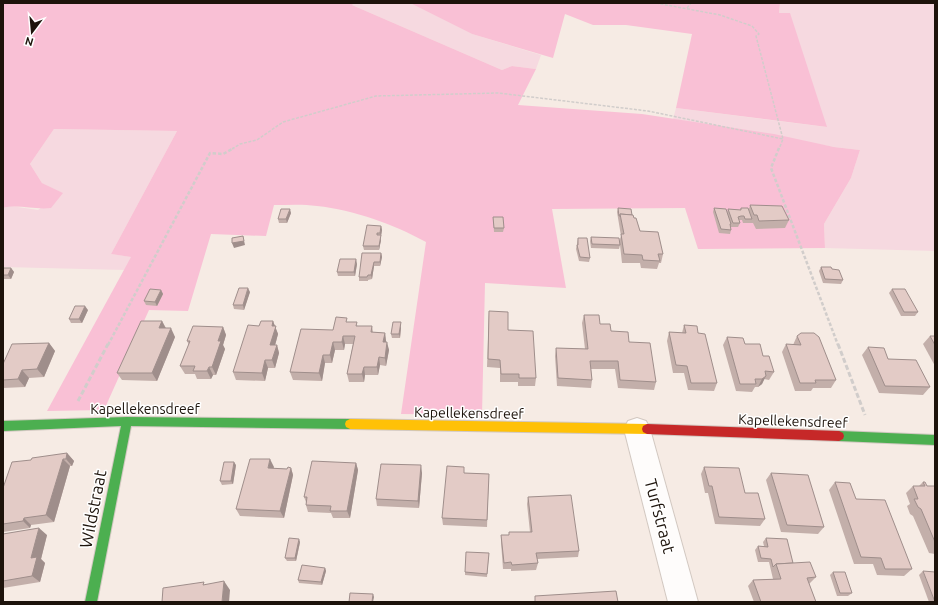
<svg xmlns="http://www.w3.org/2000/svg" width="938" height="605" viewBox="0 0 938 605" font-family="Ubuntu,sans-serif">
<style>
.green{fill:#f6d9e0}
.forest{fill:#f9c0d5}
.lines{fill:none;stroke-linecap:round;stroke-linejoin:round}
.street-casing{stroke:#d2c8c1;stroke-width:2}
.fast-casing{stroke:#d2c8c1;stroke-width:2}
.slow-casing{stroke:#d2c8c1;stroke-width:2}
.jam-casing{stroke:#d2c8c1;stroke-width:2}
.path-far2{stroke:#d1cdcb;stroke-width:1.5;stroke-dasharray:3 1.5;stroke-linecap:butt}
.path-far1{stroke:#d1cdcb;stroke-width:2.5;stroke-dasharray:3.5 2;stroke-linecap:butt}
.path{stroke:#d1cdcb;stroke-width:3;stroke-dasharray:5 2.5;stroke-linecap:butt}
.street{fill:#fefcfb;fill-rule:evenodd}
.fast{fill:#4caf50;fill-rule:evenodd}
.slow{fill:#ffc107;fill-rule:evenodd}
.jam{fill:#c62828;fill-rule:evenodd}
.wall{fill:#c3afaa}
.shaded-wall{fill:#9f8e8b}
.building{fill:#e3cbc6;stroke:#9f8e8b}
.labels{text-anchor:middle;stroke-width:3;stroke-linejoin:round;paint-order:stroke}
.street-label{font-size:14px;fill:#1d130b;stroke:#fff}
.near-street-label{font-size:17px;fill:#1d130b;stroke:#fff}
</style>
<rect width="100%" height="100%" fill="#f6ebe4"/>
<g class="green">
<path d="M355,3H410L472,34L541,55L536,69L512,66L502,70L352,5Z"/>
<path d="M780,3H935V251L825,248L824,224L851,178L860,150L834,147L673,119L676,108L826,127L779,13Z"/>
<path d="M54,129L177,131L111,254L132,257L125,270L3,267V208L11,206L38,210L62,193L42,183L30,164Z"/>
</g>
<g class="forest">
<path d="M3,3H355L352,5L502,70L512,66L536,69L518,105L642,114L774,134L834,147L860,150L851,178L824,224L825,248L698,249L685,208L552,209L566,288L485,283L482,415L401,414L426,242C393,224 354,210 317,206C303,204 288,205 274,205L266,236L211,234L188,311L149,310L104,410L47,411L131,257L111,254L177,131L54,129L30,164L42,183L63,193L51,208C35,210 17,204 3,208Z"/>
<path d="M410,3H780L779,13H790L827,127L676,108L692,34L626,25H593L565,14L553,58L472,34Z"/>
</g>
<g class="lines">
<g class="street-casing">
<path id="street" d="M637,418L646,421L650,429L698,602H668L624,429L628,421Z"/>
</g>
<g class="fast-casing">
<g id="fast">
<path d="M127,417L350,419L354,421L355,424L354,427L350,429L131,426L97,602H85L121,426L3,431V421Z"/>
<path d="M839,431L935,435V445L839,441L835,439L834,436L835,433Z"/>
</g>
</g>
<g class="slow-casing">
<path id="slow" d="M350,419L647,424L651,426L652,429L651,432L647,434L350,429L346,427L345,424L346,421Z"/>
</g>
<g class="jam-casing">
<path id="jam" d="M647,424L839,431L843,433L844,436L843,439L839,441L647,434L643,432L642,429L643,426Z"/>
</g>
<g class="path-far2">
<path d="M656,3L720,15L752,26L759,34L756,36L783,139L779,149"/>
<path d="M687,8L691,3"/>
<path d="M232,149L240,144L257,140L283,122L376,96L498,93L648,111L783,139"/>
</g>
<g class="path-far1">
<path d="M779,148L771,168L838,345"/>
<path d="M108,345L210,153L223,154L234,148"/>
</g>
<g class="path">
<path d="M838,344L865,415"/>
<path d="M78,401L108,344"/>
</g>
<use href="#street" class="street"/>
<use href="#fast" class="fast"/>
<use href="#slow" class="slow"/>
<use href="#jam" class="jam"/>
</g>
<g class="wall">
<path d="M750,205L789,220L785,228L756,229L753,223H743L742,220H739L740,223L738,227H731V226L730,227L731,230L730,234L719,233L713,212L714,208L727,212L728,209L740,210L741,208L749,209Z"/>
<path d="M618,208L632,215L640,231L663,254L661,263H659L657,269L641,268L640,263H622L620,245L619,249L591,248L590,241L591,237L619,242L621,236L617,212Z"/>
<path d="M291,213L287,223H279L278,219Z"/>
<path d="M493,217L504,228L503,232H494Z"/>
<path d="M381,226L382,230L381,236V240L379,250H364L363,246Z"/>
<path d="M578,238L590,258L589,262L579,261L576,249Z"/>
<path d="M381,253L382,257L380,266H374L372,279L368,280V281H359V277Z"/>
<path d="M357,264L355,276H338L337,272Z"/>
<path d="M821,267L832,269L843,280L841,284L823,283L819,271Z"/>
<path d="M3,268H11L14,272L11,279H3Z"/>
<path d="M892,289L918,312L915,316H901L889,293Z"/>
<path d="M161,290L163,294L157,306L146,305L144,301Z"/>
<path d="M250,292L244,310L234,309L233,305Z"/>
<path d="M88,310L82,323H71L69,319Z"/>
<path d="M489,311L508,330L536,378L535,386H518V382H500V368L487,367Z"/>
<path d="M584,315L600,324L611,331L629,342L656,382L654,390L618,388L615,369H591L592,380L591,388L557,386L555,356L556,348L585,349L582,323Z"/>
<path d="M162,321L166,328L175,337L157,381L122,380L117,373Z"/>
<path d="M273,321L278,334L275,345H277L279,353L275,368H268L265,381L236,380L233,372L259,326Z"/>
<path d="M348,322L358,326H372L373,332L385,333L386,342L389,350L386,366L380,365L378,375H365L364,382H349L347,374L353,344H345L344,350H335L332,363H325L322,381L293,380L290,372L333,330Z"/>
<path d="M684,325L698,333L717,383L714,391L688,390L684,373H673L667,341L669,332L682,333Z"/>
<path d="M223,327L226,335L223,345L225,349L216,375H213L211,379H197L195,374H185L180,366L189,345L187,341Z"/>
<path d="M401,327L400,338H392L391,334Z"/>
<path d="M797,336L836,380L831,388H813L811,391H795L782,352L786,344L793,345Z"/>
<path d="M930,336H935V366L923,344Z"/>
<path d="M727,337L745,344L763,356L774,372L769,380L764,379L762,384L758,387H755L752,392L736,391L723,345Z"/>
<path d="M49,343L55,351L44,377L29,378L25,387L3,388V364Z"/>
<path d="M868,347L888,359L930,387L923,395L879,393L862,355Z"/>
<path d="M67,453L74,461L72,466H70L54,522L31,525L30,528L3,532V488L31,460Z"/>
<path d="M356,463L358,470L350,518H333L331,513L308,512L306,505V502L304,497Z"/>
<path d="M236,465L233,484L222,485L220,481Z"/>
<path d="M274,467L273,468L287,469L291,468L293,475L284,518L240,516L236,509Z"/>
<path d="M704,467L765,519L760,526L715,524L708,493H705L701,474Z"/>
<path d="M422,473L419,508L377,506L376,499Z"/>
<path d="M464,473L489,474L487,527L443,525L442,518Z"/>
<path d="M771,473L824,527L818,534L781,532L766,480Z"/>
<path d="M835,482L856,499L912,569L904,576L877,575L873,564H854L829,490Z"/>
<path d="M923,482L927,486H935V554L929,553L913,516L910,514L907,506L910,504L906,493L913,486H919Z"/>
<path d="M528,497L579,551L578,557L537,559L538,563L536,570L511,571V569H503L501,542V535H509L530,532L527,504Z"/>
<path d="M3,534L47,535L41,559L45,563L40,582L3,588Z"/>
<path d="M766,538L793,563L816,577L809,584L816,602H754L748,586L753,580L773,579L769,562H758L755,550L758,546H764L763,542Z"/>
<path d="M300,542L296,561H287L285,558Z"/>
<path d="M489,553L487,577L465,575V572Z"/>
<path d="M325,568L326,571L322,585L299,583L298,580Z"/>
<path d="M923,571L935,602H929L919,575Z"/>
<path d="M833,572L852,593L848,596H837L830,575Z"/>
</g>
<g class="shaded-wall">
<path d="M290,209L291,213L287,223L286,219Z"/>
<path d="M381,226L382,230L381,236V240L379,250V246L381,236L380,233Z"/>
<path d="M243,236L245,245L234,248L232,243Z"/>
<path d="M381,253L382,257L380,266V262Z"/>
<path d="M356,259L357,264L355,276L354,272Z"/>
<path d="M374,262V266L372,279L371,275Z"/>
<path d="M11,268L14,272L11,279L8,275Z"/>
<path d="M248,288L250,292L244,310L243,305Z"/>
<path d="M161,290L163,294L157,306L155,302Z"/>
<path d="M85,306L88,310L82,323L79,319Z"/>
<path d="M162,321L166,329L159,328Z"/>
<path d="M273,321L278,334L273,353L270,345L272,326Z"/>
<path d="M401,322V327L400,338L399,334Z"/>
<path d="M223,327L226,335L223,345L225,349L216,375L212,367L218,341Z"/>
<path d="M171,328L175,337L157,381L152,373Z"/>
<path d="M385,333L386,341L384,350L383,342Z"/>
<path d="M343,336L345,344L344,350L342,342Z"/>
<path d="M333,342L335,350L332,363L330,355Z"/>
<path d="M387,342L389,350L386,366L385,358Z"/>
<path d="M49,343L55,351L44,377L37,369Z"/>
<path d="M277,345L279,353L275,368L272,360Z"/>
<path d="M323,355L325,363L322,381L319,373Z"/>
<path d="M379,357L380,365L378,375L377,367Z"/>
<path d="M265,360L268,368L265,381L262,373Z"/>
<path d="M209,367L213,375L211,379L207,371Z"/>
<path d="M364,367L365,375L364,382L362,374Z"/>
<path d="M22,370L29,378L25,387L18,379Z"/>
<path d="M766,376L762,384L758,387L762,379Z"/>
<path d="M67,453L74,461L72,466L66,459Z"/>
<path d="M63,459L70,466L54,522L46,515Z"/>
<path d="M270,459L274,467L271,476L268,468Z"/>
<path d="M234,462L236,465L233,484L231,481Z"/>
<path d="M356,463L358,470L350,518L347,511Z"/>
<path d="M421,465L422,473L419,508L418,501Z"/>
<path d="M291,468L293,475L284,518L280,511Z"/>
<path d="M24,518L31,525L30,528L23,521Z"/>
<path d="M39,528L47,535L41,559L45,563L40,582L32,576L31,558Z"/>
<path d="M299,539L300,542L296,561L295,558Z"/>
<path d="M325,568L326,571L322,585L321,582Z"/>
<path d="M224,581L230,590L229,602H222Z"/>
<path d="M373,594L374,597L373,602H372Z"/>
</g>
<g class="building">
<path d="M750,205L782,206L789,220L759,221L757,215H754Z"/>
<path d="M618,208L631,209L632,215L620,214V216H619Z"/>
<path d="M714,208L726,209L731,224H730L731,230L721,229Z"/>
<path d="M741,208H748L752,219H745L744,216H741L738,217L740,223H733L728,209L741,210Z"/>
<path d="M281,209H290L286,219H278Z"/>
<path d="M620,214L633,215L634,218H636L640,231L658,232L663,254H658L660,261L643,260L642,255L624,254L621,234H624Z"/>
<path d="M493,217H503L504,228H494Z"/>
<path d="M367,225L381,226L380,233H377V235H381L379,246H363Z"/>
<path d="M243,236L244,241L232,243V238Z"/>
<path d="M591,237L619,238L620,245L592,244Z"/>
<path d="M578,238H587L590,258L580,257L577,245H578Z"/>
<path d="M362,253H381L380,262H374L371,275H368L367,277H359Z"/>
<path d="M340,259H356L354,272H337Z"/>
<path d="M821,267H831L832,269L839,270L843,280L825,279Z"/>
<path d="M3,268H11L8,275H3Z"/>
<path d="M239,288H248L243,305H233Z"/>
<path d="M150,289L161,290L155,302L144,301Z"/>
<path d="M892,289H905L918,312H904Z"/>
<path d="M75,306H85L79,319H69Z"/>
<path d="M489,311L508,312V330L533,331L536,378H519V374H501L500,360L488,359Z"/>
<path d="M584,315H599L600,324H610L611,331L628,332L629,342L650,343L656,382L620,380L618,361H590L592,380L558,378L556,348L588,349Z"/>
<path d="M336,317L347,318L346,322H357L356,326H372L371,332L385,333L383,342H387L385,358L379,357L377,367H364L362,374H347L355,336H343L342,342H333L330,355H323L319,373L290,372L301,329L333,330Z"/>
<path d="M141,321H162L159,328H171L152,373H117Z"/>
<path d="M261,321H273L272,326H276L270,345H277L272,360H265L262,373L233,372L248,325L259,326Z"/>
<path d="M393,322H401L399,334H391Z"/>
<path d="M684,325L697,326L698,333L705,334L717,383H691L687,366L676,365L669,332L686,333Z"/>
<path d="M193,326L223,327L218,341H221L212,367H209L207,371H193L195,366H180L190,341H187Z"/>
<path d="M801,333H814L819,337L836,380H815L816,383H800L786,344L801,345L797,336Z"/>
<path d="M930,336H935V345Z"/>
<path d="M727,337L743,338L745,344H760L763,356H769L774,372L765,371L766,376L762,379H755L756,384H740Z"/>
<path d="M49,343L37,369L22,370L18,379L3,380V364L12,344Z"/>
<path d="M868,347L884,348L888,359L916,360L930,387L885,386Z"/>
<path d="M67,453L66,459H63L46,515L24,518L23,521L3,524V488L12,462L31,460L32,458Z"/>
<path d="M250,459H270L268,468L287,469L288,467L291,468L280,511L236,509Z"/>
<path d="M312,461L356,463L347,511H330L331,506L306,505L307,497H304Z"/>
<path d="M224,462H234L231,481H220Z"/>
<path d="M381,464L421,465L418,501L376,499Z"/>
<path d="M447,466L464,467V473L489,474L487,520L442,518Z"/>
<path d="M704,467L739,468L745,493H758L765,519L719,517L712,486H709Z"/>
<path d="M771,473L808,475L824,527L787,525Z"/>
<path d="M835,482L850,483L856,499L885,500L912,569H885L881,558L861,557Z"/>
<path d="M923,482H925L927,486H935V542L921,509L918,507L914,499H918L913,486H925Z"/>
<path d="M571,495L579,551L536,553L538,563L512,565L511,562L504,563L501,535H509V532H532L528,497Z"/>
<path d="M39,528L31,558L37,557L32,576L3,581V534Z"/>
<path d="M289,538L299,539L295,558H285Z"/>
<path d="M766,538L787,539L793,563L776,564L773,567L771,559L761,558L758,546L768,547Z"/>
<path d="M466,552L489,553L487,574L465,572Z"/>
<path d="M810,562L816,577L807,578L816,602H761L753,580L781,579L776,564Z"/>
<path d="M302,565L325,568L321,582L298,580Z"/>
<path d="M923,571L935,572V602Z"/>
<path d="M833,572H845L852,593H840Z"/>
<path d="M224,581L222,602H162L163,588L204,582L203,585Z"/>
<path d="M616,591L618,602H535V596Z"/>
<path d="M350,593L373,594L372,602H349Z"/>
</g>
<g class="labels">
<g class="street-label">
<text x="145" y="414">Kapellekensdreef</text>
<text transform="translate(469 413) rotate(1)" y="5">Kapellekensdreef</text>
<text transform="translate(793 421) rotate(2)" y="5">Kapellekensdreef</text>
</g>
<g class="near-street-label">
<text transform="translate(93 509) rotate(-79)" y="6">Wildstraat</text>
<text transform="translate(660 516) rotate(75)" y="6">Turfstraat</text>
</g>
</g>
<rect width="938" height="605" fill="none" stroke="#1d130b" stroke-width="8"/>
<g transform="translate(32 32) rotate(196)" stroke="#ffffff" stroke-width="3" paint-order="stroke">
<path d="M0-3L7 15L0 10L-7 15Z" fill="#1d130b"/>
<text y="-6" font-size="11" font-weight="bold" text-anchor="middle" fill="#1d130b">N</text>
</g>
</svg>
